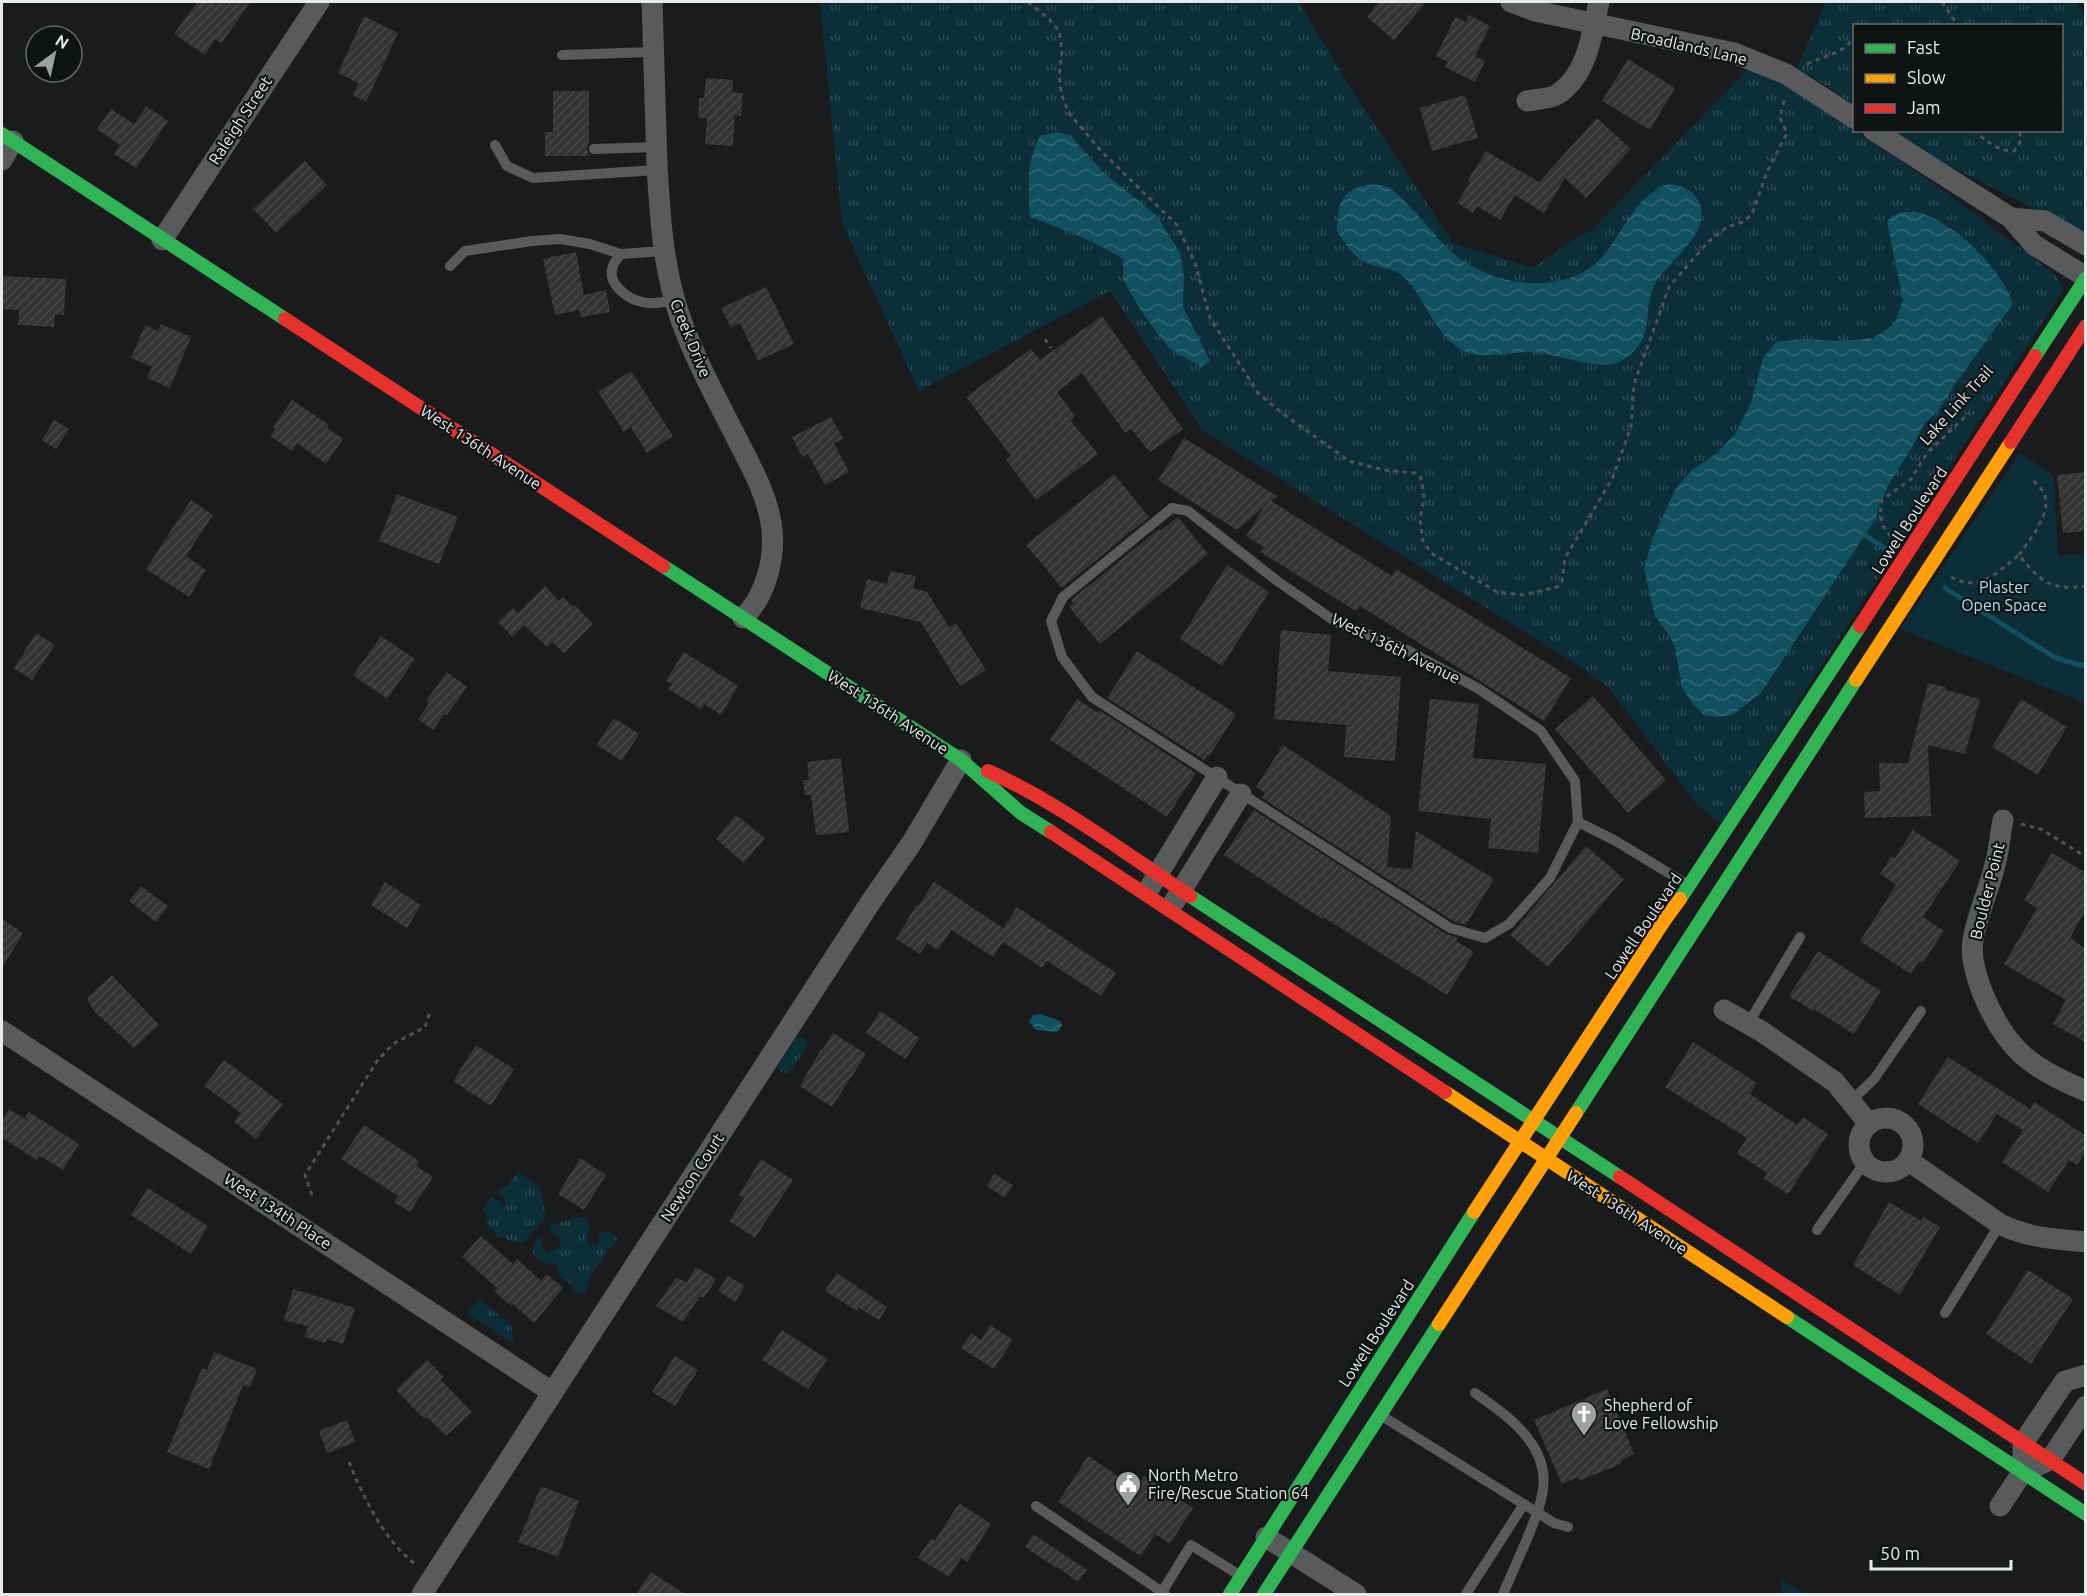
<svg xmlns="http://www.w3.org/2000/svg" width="2087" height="1596" viewBox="0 0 2087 1596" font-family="Ubuntu,sans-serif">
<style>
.grass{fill:url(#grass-tufts)}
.park{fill:#0c2e39}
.water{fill:url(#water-waves)}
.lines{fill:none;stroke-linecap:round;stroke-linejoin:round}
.stream{stroke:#115061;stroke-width:5}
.building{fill:url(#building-hatch)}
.path{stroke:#515353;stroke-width:3;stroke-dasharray:4.5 4.5;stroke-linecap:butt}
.lane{stroke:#585a5b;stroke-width:10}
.street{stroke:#585a5b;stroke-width:21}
.fast{stroke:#30b455;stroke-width:14}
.slow{stroke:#ff9f0a;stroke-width:14}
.jam{stroke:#e5322d;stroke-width:14}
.labels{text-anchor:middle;stroke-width:4.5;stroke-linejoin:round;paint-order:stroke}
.street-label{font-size:16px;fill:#e6e9ea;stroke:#0f1314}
.park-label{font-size:16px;fill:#ace0f3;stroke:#0f1314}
.poi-label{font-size:16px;fill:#e6e9ea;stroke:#0f1314;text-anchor:start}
</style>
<defs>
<pattern id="grass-tufts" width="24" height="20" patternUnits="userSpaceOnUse" patternTransform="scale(1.5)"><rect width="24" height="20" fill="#0c2e39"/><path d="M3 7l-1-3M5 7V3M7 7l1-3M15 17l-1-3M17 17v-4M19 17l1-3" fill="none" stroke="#2f4c56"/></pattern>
<pattern id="water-waves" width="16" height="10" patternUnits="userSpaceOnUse" patternTransform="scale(1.5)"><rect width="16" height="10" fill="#115061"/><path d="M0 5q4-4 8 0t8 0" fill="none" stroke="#346978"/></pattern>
<pattern id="building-hatch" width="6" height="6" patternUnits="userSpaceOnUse" patternTransform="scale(1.5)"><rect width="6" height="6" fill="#343435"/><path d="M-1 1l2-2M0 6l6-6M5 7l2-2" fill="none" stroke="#484849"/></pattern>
</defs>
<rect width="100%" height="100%" fill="#191b1c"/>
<g class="grass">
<path d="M820,2H1298L1358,99L1453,243L1533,268L1574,239L1592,230L1748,69L1792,89L1932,182L2056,275L2064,289L1720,824L1695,802L1609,688L1578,665L1202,430L1110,291L919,391L842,223Z"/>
<path d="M1826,2H2075L2086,17L2085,231H2077L1946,164L1894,131L2062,130V26H1854V105L1813,77L1796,70Z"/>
<path d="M796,1038H804L808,1045L791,1071L786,1073L780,1071L778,1066Z"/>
<path d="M517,1172C543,1188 542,1186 545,1217L524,1243C516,1244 505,1238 496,1236L494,1231L487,1227L486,1221L489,1216L482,1210L492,1196L505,1206L504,1197L498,1193L499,1189L508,1186Z"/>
<path d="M577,1217H584L590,1224L586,1242L591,1246L598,1244L600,1233L610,1231L617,1239L614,1245L606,1251L603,1259L589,1278L586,1291L578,1294L567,1281L560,1277L557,1265L541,1262L532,1252L537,1239H541L543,1249L548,1253L559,1248L561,1241L558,1235L551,1232L549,1226Z"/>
<path d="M480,1300L511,1325L514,1344L467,1313Z"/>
</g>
<g class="park">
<path d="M2020,453L2054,476L2058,555H2085V703L1900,629Z"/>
<path d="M1781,1580L1806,1594H1782Z"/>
</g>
<g class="water">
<path d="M1056,132L1070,135L1102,171L1157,216L1180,253L1184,276L1183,307L1210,361L1201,367L1169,348L1141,311L1124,281L1123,259C1094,241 1063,229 1030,217C1028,189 1026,162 1040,136Z"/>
<path d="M1668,184C1680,185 1692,189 1698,200C1715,232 1668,260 1655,284C1642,307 1656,338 1627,357C1620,362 1612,365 1603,365C1578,364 1554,353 1529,352C1506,352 1482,361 1460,349C1437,335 1427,305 1411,285C1396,264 1382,271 1363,261C1355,257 1350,250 1345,243C1343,240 1339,235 1337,231C1336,226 1338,220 1338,216C1339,209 1340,202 1344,197C1354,184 1377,181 1391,189C1398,193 1403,201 1409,206C1419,215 1427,226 1436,236C1455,259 1483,276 1513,281C1546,287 1583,281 1605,254C1617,238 1626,219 1640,204C1647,196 1657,187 1668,184Z"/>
<path d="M1902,212C1908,212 1916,211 1921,213C1957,225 2001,268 2013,304L1955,384L1940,409L1924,424L1917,439L1889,484L1878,509L1876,518L1761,693L1732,715L1716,717L1704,715L1692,703L1682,687L1675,649L1671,638L1655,616L1644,569L1652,540L1676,488L1692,470L1717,453L1735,434L1751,403L1763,358L1776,342L1802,339L1840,341L1874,338L1894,324L1903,300L1887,222L1892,216Z"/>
<path d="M1040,1014L1060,1021L1062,1025L1059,1031L1054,1032L1036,1030L1029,1022L1033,1015Z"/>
</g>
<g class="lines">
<g class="stream">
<path d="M1865,535L1886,549"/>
<path d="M1945,588L2054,657L2079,665H2086"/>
</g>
</g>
<g class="building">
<path d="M197,2H250L222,43L215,39L205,55L174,34Z"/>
<path d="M1379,2H1426L1394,40L1367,17Z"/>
<path d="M1469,15L1490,26L1475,56L1485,61L1475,82L1445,67L1448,62L1436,56L1455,17L1466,22Z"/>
<path d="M364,16L398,33L366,102L353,95L358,83L338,73Z"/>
<path d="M1628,59L1675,88L1650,130L1602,101Z"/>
<path d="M706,78L733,80L732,92L743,93L741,116L735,115L733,146L705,144L707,118H698L699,98H704Z"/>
<path d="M553,91H589V143L587,149L589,156H545V132H553Z"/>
<path d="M1465,95L1478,138L1432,151L1420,108Z"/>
<path d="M146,106L168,121L136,168L114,154L120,145L97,129L111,109L134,124Z"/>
<path d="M1597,118L1631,149L1586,198L1565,178L1544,213L1515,195L1500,220L1477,206L1473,213L1457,203L1470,182L1468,180L1486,151L1539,182Z"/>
<path d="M305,161L327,185L276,233L253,209Z"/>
<path d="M576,252L584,295L606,290L610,312L581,317L579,310L555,315L543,259Z"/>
<path d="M2,276L66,279L64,315L55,314L54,327L18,325L19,310L2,309Z"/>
<path d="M766,287L794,344L758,361L740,323L731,328L721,308Z"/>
<path d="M1102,316L1183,429L1150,452L1131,429L1125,433L1082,373L1057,392L1075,416L1071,421L1098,454L1036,500L1006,460L1011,456L966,397L1031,349L1040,360Z"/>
<path d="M161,324L191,337L170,388L147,378L152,367L131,358L145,325L158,331Z"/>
<path d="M631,371L673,436L647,453L631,427L624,432L598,392Z"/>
<path d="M292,400L329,425L327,428L343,439L326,464L297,443L292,451L270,436L275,429L273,427Z"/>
<path d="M831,417L843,439L834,443L849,472L825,485L808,454L802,457L792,437Z"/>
<path d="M54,420L69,429L56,449L42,440Z"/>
<path d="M1184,438L1277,496L1271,501L1392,576L1396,569L1571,678L1544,721L1360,606L1356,611L1286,568V566L1285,567L1260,552L1264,547L1246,536L1264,507L1237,530L1158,480Z"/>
<path d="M2085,472V531L2063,533L2057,475Z"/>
<path d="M1114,474L1149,517L1062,588L1026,545Z"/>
<path d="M397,494L458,517L439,564L379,541Z"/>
<path d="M191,500L213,515L186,556L206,570L189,597L146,569Z"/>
<path d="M1178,517L1208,554L1100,644L1069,607L1074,603L1071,600L1159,529L1160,531Z"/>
<path d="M1227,565L1269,592L1222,666L1180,639Z"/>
<path d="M890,571L916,576L913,588L927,592L949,627L956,623L986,670L960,686L921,622L860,608L867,579L887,584Z"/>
<path d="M545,586L559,601L563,597L573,607L575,605L593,624L564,653L552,642L547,647L524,625L512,637L498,622L513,608L518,613Z"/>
<path d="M1281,630L1331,635L1328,671L1401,677L1395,761L1344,757L1346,725L1274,719Z"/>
<path d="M36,633L55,645L32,680L14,668Z"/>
<path d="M381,636L415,659L387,699L353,675Z"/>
<path d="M1137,651L1236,714L1209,756L1207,755L1204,760L1107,698Z"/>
<path d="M684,652L738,686L721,715L704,704L701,709L668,689L672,684L666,681Z"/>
<path d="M447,672L467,687L447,715L444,714L433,730L418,719L429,704L426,701Z"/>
<path d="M1928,683L1946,687V690L1980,699L1965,754L1928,745L1931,816L1865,818L1864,792L1880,791L1879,763H1908Z"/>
<path d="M1593,696L1666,780L1628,813L1555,729Z"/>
<path d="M1077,699L1098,713L1099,710L1196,773L1167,817L1050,740Z"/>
<path d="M1430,699L1479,704L1473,758L1546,764L1538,853L1488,848L1491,819L1418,811Z"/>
<path d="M2021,699L2067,727L2038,775L1992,747Z"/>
<path d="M614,718L639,734L622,761L597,745Z"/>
<path d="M1283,745L1391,816L1387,867L1412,869L1416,831L1494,879L1466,925L1453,921L1262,798L1265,793L1256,787Z"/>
<path d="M841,758L849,832L816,835L811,795H805L803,780H809L807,762Z"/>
<path d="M1254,810L1446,934L1458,938L1456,941L1474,952L1447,995L1323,917L1322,919L1224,855Z"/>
<path d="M736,815L765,838L744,863L716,839Z"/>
<path d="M1913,830L1960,861L1923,917L1944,931L1923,963L1919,961L1911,974L1860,941L1896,885L1880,874L1891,856L1895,858Z"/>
<path d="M1586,846L1624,879L1548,967L1510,935Z"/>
<path d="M2052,853L2085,872V911L2070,938L2085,948V1042L2053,1024L2066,1000L2004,964L2037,908L2024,900Z"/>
<path d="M385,882L421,905L407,928L371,905Z"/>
<path d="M934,882L1003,928L1017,907L1116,973L1101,996L1047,961L1042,968L1003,942L993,957L951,930L938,950L927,943L920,954L896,939L916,905L918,906Z"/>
<path d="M141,886L168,906L156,922L129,901Z"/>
<path d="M2,919L23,933L2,968Z"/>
<path d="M1818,951L1881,991L1854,1034L1814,1009L1813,1011L1789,996Z"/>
<path d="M112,975L159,1025L134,1048L94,1011L87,998Z"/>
<path d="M880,1011L920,1038L905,1059L866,1033Z"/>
<path d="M833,1033L866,1054L832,1107L800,1086L821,1049L822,1050Z"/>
<path d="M1693,1042L1757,1083L1750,1094L1797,1125L1803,1117L1828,1134L1788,1194L1764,1179L1767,1173L1737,1153L1747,1138L1665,1087Z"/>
<path d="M476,1045L514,1069L491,1106L453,1081Z"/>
<path d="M1948,1057L2030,1109L2034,1102L2085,1135V1152L2077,1165L2069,1160L2048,1192L2002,1162L2023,1130L1997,1114L1978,1143L1918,1104Z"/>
<path d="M224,1060L283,1104L256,1139L234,1122L241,1113L204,1086Z"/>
<path d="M9,1109L25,1119L29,1112L79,1144L63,1170L40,1156L37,1160L2,1138V1120Z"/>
<path d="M364,1125L419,1161L416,1166L433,1177L410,1212L394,1202L398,1196L341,1159Z"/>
<path d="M580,1158L606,1175L584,1210L558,1194Z"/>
<path d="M761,1159L793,1180L755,1238L729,1221L744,1198L739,1195Z"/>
<path d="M994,1174L1013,1185L1005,1198L987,1186Z"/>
<path d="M148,1188L208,1226L191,1254L131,1215Z"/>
<path d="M1889,1202L1921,1221L1923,1217L1940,1227L1900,1295L1853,1265Z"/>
<path d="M481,1236L513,1264L517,1259L541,1281L547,1274L563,1288L534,1323L513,1304L511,1306L494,1291L497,1288L462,1257Z"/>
<path d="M696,1267L716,1279L704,1298L700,1296L683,1322L656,1306L676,1278L687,1282Z"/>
<path d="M2028,1270L2073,1299L2031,1364L1986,1334Z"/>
<path d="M837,1273L887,1307L879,1320L859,1308L857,1311L825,1291Z"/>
<path d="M728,1276L745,1286L735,1302L718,1291Z"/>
<path d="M293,1289L355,1308L343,1344L327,1339L325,1343L305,1337L308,1327L284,1320Z"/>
<path d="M990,1325L1013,1340L994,1369L961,1348L971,1333L981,1340Z"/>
<path d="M782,1330L827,1359L808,1389L762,1360Z"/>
<path d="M214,1352L257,1369L250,1387L243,1385L209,1469L167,1452L202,1368L207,1370Z"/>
<path d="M675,1356L698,1370L675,1406L652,1392Z"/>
<path d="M427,1360L444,1377L441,1380L472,1412L446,1436L427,1417L424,1419L396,1390Z"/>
<path d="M1607,1389L1634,1454L1622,1460L1621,1464L1581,1480L1577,1478L1562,1484L1534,1420Z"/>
<path d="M347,1420L355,1442L327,1453L319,1431Z"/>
<path d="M1088,1456L1136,1488L1144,1476L1193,1508L1170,1544L1155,1534L1141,1556L1058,1502Z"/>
<path d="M541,1486L579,1501L558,1557L518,1542Z"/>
<path d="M959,1503L991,1524L967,1562L961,1558L949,1577L918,1558L931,1538L935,1541Z"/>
<path d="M1033,1534L1087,1570L1078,1582L1057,1567L1056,1568L1025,1547Z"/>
<path d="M651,1572L685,1594H636Z"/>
</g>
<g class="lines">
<g class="path">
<path d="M1028,2L1049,19L1059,31L1062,51L1059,77L1062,96L1069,113L1101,151L1177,225L1195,263L1210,318L1258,393L1282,413L1349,461L1384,470L1415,473L1421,478L1424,497L1420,519L1423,541L1431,553L1497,592L1524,595L1557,587L1562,582L1565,558L1612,479L1631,427L1634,384L1669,287L1708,242L1727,227L1743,222L1752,214L1767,172L1787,133L1780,118L1785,96"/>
<path d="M1942,2L1958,26"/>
<path d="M1807,64C1827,55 1840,55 1854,38"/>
<path d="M1974,130C1984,140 1999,152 2014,151C2020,144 2022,140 2019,130"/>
<path d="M1045,339L1051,348"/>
<path d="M1891,536C1880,527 1879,513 1882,500L1911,479L1927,453L1969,413"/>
<path d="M2019,555C2028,542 2051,514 2045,496C2043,489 2036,483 2030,478"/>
<path d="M1951,577C1981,593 1996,573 2019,555C2040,581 2050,591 2086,586"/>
<path d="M2021,824L2041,829L2086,857"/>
<path d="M312,1195L305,1175L377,1061L393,1044L425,1027L430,1012"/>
<path d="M349,1462C363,1497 386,1544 417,1565"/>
</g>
<g class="lane">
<path d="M562,55L652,52"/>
<path d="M495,145L507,166L533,178L657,170"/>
<path d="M594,149L656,147"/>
<path d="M621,254C618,258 614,262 613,266C606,284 628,299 642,302C653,305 664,302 675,300"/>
<path d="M450,266L465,251L532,241L560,239L590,244L621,254L664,251"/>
<path d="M1172,508L1188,511L1276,580L1336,622L1405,649L1479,689L1541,731L1575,781L1578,822L1550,878L1509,924L1485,938L1450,928L1092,697L1062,657L1051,621L1063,597Z"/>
<path d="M1578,822L1614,840L1690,886"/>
<path d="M1748,1024L1800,937"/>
<path d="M1850,1102L1874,1079L1921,1011"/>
<path d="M1817,1230L1865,1162"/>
<path d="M1945,1313L2000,1224"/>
<path d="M1475,1393C1489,1403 1504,1413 1516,1425C1556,1464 1546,1493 1527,1539C1519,1557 1511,1576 1503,1594"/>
<path d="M1382,1416L1554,1523L1568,1527"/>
<path d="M1036,1506L1165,1594"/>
<path d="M1162,1592L1191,1545L1241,1576"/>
<path d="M1466,1594L1524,1504"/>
</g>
<g class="street">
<path d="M652,2C654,56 655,111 657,165C660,217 663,268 680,317C695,360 718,401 738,441C752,468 769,499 772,530C775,560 765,597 743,618"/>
<path d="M1511,2L1535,11L1734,53L1786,74L1854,118"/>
<path d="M1527,101C1536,99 1551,99 1558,94C1588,74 1592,33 1599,2"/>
<path d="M1873,130L2011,218L2034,245L2086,277"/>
<path d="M2,160L13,141"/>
<path d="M2011,218L2045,221L2086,245"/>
<path d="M162,240L319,2"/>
<path d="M2003,820C2000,835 1999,851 1995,865C1989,890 1977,915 1973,940C1970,957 1977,979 1983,994C2006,1050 2031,1068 2086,1091"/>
<path d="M1150,887L1217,777"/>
<path d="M1174,902L1241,794"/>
<path d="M1724,1010L1761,1031L1835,1082L1869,1124"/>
<path d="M2,1031L552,1392"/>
<circle cx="1886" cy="1145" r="27"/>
<path d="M1909,1161L2000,1224C2028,1238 2055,1239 2086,1242"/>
<path d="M2023,1457V1443L2065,1381L2086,1375"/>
<path d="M2039,1465L2050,1460L2086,1406"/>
<path d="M2000,1506L2022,1473"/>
<path d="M1266,1537L1356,1594"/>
<path d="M422,1594L872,900L911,844L961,760"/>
</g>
<g class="fast">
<path d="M2,134L285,319"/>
<path d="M2035,356L2086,278"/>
<path d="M663,566L961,760L1021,813L1051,832"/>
<path d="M1190,896L1620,1177"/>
<path d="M1680,899L1860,626"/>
<path d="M1576,1113L1856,680"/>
<path d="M1787,1317L2086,1514"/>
<path d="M1230,1594L1474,1212"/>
<path d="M1264,1594L1439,1324"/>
</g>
<g class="slow">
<path d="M1856,680L2011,442"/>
<path d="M1445,1092L1787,1317"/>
<path d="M1474,1212L1664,921L1680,899"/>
<path d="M1439,1324L1576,1113"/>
</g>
<g class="jam">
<path d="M285,319L663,566"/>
<path d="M2011,442L2086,326"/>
<path d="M1860,626L2035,356"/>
<path d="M988,771C1061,804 1123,852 1190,896"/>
<path d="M1051,832L1445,1092"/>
<path d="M1620,1177L2086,1484"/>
</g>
</g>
<defs>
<g id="church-pin" transform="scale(1.35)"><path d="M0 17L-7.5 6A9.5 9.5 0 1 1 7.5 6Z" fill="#9ea1a2" stroke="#0f1314"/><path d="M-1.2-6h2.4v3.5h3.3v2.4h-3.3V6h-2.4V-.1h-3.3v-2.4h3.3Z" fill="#fff"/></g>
<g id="civic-pin" transform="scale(1.35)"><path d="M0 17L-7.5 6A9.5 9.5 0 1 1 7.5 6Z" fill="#9ea1a2" stroke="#0f1314"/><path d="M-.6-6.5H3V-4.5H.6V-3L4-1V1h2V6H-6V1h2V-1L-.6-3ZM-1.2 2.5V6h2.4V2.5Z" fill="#fff"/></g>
</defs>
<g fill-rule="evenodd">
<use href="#church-pin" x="1584" y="1414"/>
<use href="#civic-pin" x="1128" y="1484"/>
</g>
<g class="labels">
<g class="street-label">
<text transform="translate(1689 46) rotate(13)" y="6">Broadlands Lane</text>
<text transform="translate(240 120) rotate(-57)" y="6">Raleigh Street</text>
<text transform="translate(691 338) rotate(68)" y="6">Creek Drive</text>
<text transform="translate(1956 405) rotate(-48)" y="6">Lake Link Trail</text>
<text transform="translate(481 447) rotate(33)" y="6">West 136th Avenue</text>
<text transform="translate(1909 520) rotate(-57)" y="6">Lowell Boulevard</text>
<text transform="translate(1396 648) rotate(26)" y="6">West 136th Avenue</text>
<text transform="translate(888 712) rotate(33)" y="6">West 136th Avenue</text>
<text transform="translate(1987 891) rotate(-76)" y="6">Boulder Point</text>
<text transform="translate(1643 926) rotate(-56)" y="6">Lowell Boulevard</text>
<text transform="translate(692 1177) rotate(-57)" y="6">Newton Court</text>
<text transform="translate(278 1211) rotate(33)" y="6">West 134th Place</text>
<text transform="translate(1627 1212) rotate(33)" y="6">West 136th Avenue</text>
<text transform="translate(1376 1333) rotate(-57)" y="6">Lowell Boulevard</text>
</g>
<g class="park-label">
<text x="2004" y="593">Plaster<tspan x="2004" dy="18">Open Space</tspan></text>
</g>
<g class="poi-label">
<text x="1604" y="1411">Shepherd of<tspan x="1604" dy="18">Love Fellowship</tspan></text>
<text x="1148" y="1481">North Metro<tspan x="1148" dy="18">Fire/Rescue Station 64</tspan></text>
</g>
</g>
<rect width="2087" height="1596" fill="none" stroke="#e6e9ea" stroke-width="6"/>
<rect x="1853" y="24" width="210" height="108" fill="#0f1314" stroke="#65696a" stroke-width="1.5"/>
<rect x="1865" y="44" width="30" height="9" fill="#30b455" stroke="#65696a" stroke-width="1.5"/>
<text x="1907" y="54" font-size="18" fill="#e6e9ea">Fast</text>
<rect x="1865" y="74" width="30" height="9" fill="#ff9f0a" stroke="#65696a" stroke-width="1.5"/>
<text x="1907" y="84" font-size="18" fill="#e6e9ea">Slow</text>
<rect x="1865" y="104" width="30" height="9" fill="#e5322d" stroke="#65696a" stroke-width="1.5"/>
<text x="1907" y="114" font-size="18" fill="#e6e9ea">Jam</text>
<g transform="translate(54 54) rotate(33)"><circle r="28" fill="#0f1314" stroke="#65696a" stroke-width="1.5"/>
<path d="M0-4.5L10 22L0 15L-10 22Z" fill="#9ea1a2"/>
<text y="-9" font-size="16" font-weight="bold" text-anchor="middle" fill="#e6e9ea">N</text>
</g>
<path d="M1871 1560v9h140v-9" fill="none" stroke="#e6e9ea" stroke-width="3"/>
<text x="1880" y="1560" font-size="18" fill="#e6e9ea" stroke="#0f1314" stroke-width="4.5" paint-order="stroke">50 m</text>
</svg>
